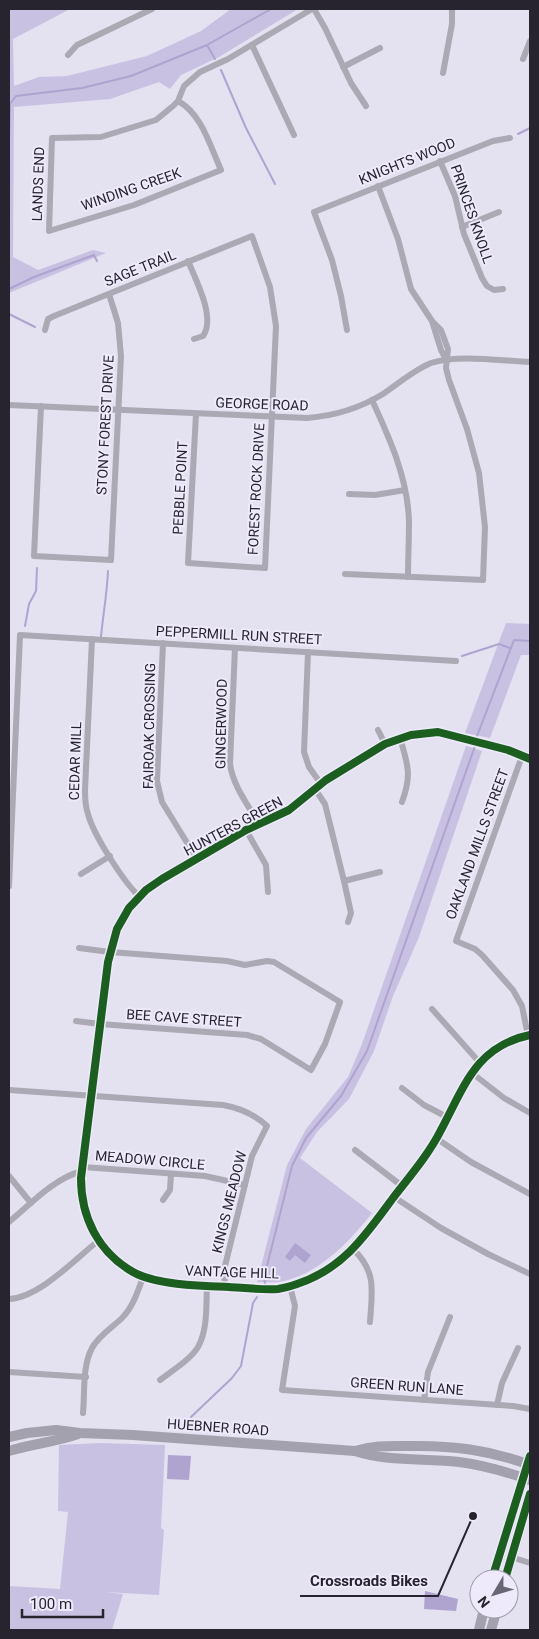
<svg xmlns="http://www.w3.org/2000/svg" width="539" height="1639" viewBox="0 0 539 1639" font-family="Roboto,sans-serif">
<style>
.green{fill:#c9c1e2}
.water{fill:#afa3d0}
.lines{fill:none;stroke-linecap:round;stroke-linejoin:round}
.stream{stroke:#afa3d0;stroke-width:2}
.street{stroke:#aba9b4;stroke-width:6}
.primary{stroke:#a4a1af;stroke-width:10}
.cycleway-casing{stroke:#eeeafb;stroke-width:11}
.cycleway{stroke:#1b5e20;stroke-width:8}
.labels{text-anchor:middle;stroke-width:4;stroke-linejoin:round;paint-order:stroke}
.street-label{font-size:14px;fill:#27242f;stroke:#eeeafb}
.leader{fill:none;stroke:#27242f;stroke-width:2}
.callout-dot{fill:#27242f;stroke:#eeeafb;stroke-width:2}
.callout-label{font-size:15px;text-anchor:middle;font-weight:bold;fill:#27242f;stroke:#eeeafb;stroke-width:4;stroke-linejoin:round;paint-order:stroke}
</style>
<rect width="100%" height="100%" fill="#e4e1f1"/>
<g class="green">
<path d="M9,9H70L13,39L14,86L39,77L67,76L147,56L201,31L231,9H298L219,57L181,75L170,89L159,82L110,99L14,107L13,257L38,270L93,250L106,253L9,293Z"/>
<path d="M506,623L530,624V655H521L490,738L465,733Z"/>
<path d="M466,746L482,751L419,937L393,996L374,1051L349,1099L317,1132L300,1158L372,1213C349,1242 321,1272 284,1281C276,1283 266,1282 257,1282L287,1165L306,1129L348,1077L362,1044Z"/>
<path d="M101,1443L165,1445L161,1528L164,1530L159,1595L104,1592L123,1594L112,1630H9V1586L60,1589L68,1512L58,1511L59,1445Z"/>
</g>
<g class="water">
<path d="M295,1243L311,1255L305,1263L295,1255L290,1261L285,1257Z"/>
<path d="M168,1455L191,1456L189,1480L167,1479Z"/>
<path d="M425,1591L458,1599L456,1611L424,1609Z"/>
</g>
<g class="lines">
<g class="stream">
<path d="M207,45L215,59"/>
<path d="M221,70L246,128L275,184"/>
<path d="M518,134L530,128"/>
<path d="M9,140L10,104L16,96L82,88L131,76L207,45L271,9"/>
<path d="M9,289L34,277L94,255L97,261"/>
<path d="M9,314L35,327"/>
<path d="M25,626L29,604L36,591L37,568"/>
<path d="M101,637C103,615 107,594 108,571"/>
<path d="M462,656L499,644L510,648"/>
<path d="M477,736L514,640L530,641"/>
<path d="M265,1283L264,1278L292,1166L306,1138L341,1096L367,1051L475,746"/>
<path d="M191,1417L232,1378L241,1366L253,1303L257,1297"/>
</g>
<g class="street">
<path d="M314,9L325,28L351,83L366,106"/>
<path d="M252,45L294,135"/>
<path d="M68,55L77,45L152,9"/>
<path d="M523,59L530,41"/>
<path d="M343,67L380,48"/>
<path d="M443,73L452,24V9"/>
<path d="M178,101C202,114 210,146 221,170L134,205L49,231L52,138L101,137L156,120L173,106L178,101L184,86L200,72L228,59L312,9"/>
<path d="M440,161L455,196L464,234L482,278L487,286L494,290L503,289"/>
<path d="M462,227L499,212"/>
<path d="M188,261C196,280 216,318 203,336L194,339"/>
<path d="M432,321L441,350L446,360"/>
<path d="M45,330L48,319L54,316L252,236L270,287L276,326L265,568L188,563L196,414"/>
<path d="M347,330L341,296L332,260L314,212L493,141L510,138"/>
<path d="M372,400C390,439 408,479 409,522C409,541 408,559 408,577"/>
<path d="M9,405L307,418C334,416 360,408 383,394C399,383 414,370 431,363C458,354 502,361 530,362"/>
<path d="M41,406L34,556L111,560L121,356L118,323L109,294"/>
<path d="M349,494L375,495L405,490"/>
<path d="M345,574L483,580L485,527L479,473L467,429L449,380L446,368L448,349L441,330L432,321L411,289L398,239L378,186"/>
<path d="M92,639L85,790C85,798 85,806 88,814C93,834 124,883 140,897"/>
<path d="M163,643L157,781L162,802L197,859"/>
<path d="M235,648L230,764C233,786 248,805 259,824"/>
<path d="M308,652L304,752L309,767L321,784"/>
<path d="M378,730L385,744"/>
<path d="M400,738C408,765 412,775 402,802"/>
<path d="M522,756L456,941L475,949L482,955L513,990L522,1006L528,1036"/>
<path d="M530,759L508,750L438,732L411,735L385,744L326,780L289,810L246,830L162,879L146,890L129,908L117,929L108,962L81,1178C81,1217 98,1252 133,1272C156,1285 202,1286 229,1287C245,1288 262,1290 278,1289C284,1288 291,1286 297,1284C343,1269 366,1235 393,1198C410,1176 429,1154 441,1130C464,1087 476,1046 530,1035"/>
<path d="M315,789L325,804L344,881L351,913L348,922"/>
<path d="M246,830L266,865L268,892"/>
<path d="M81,874L110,856"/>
<path d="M344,881L380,872"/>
<path d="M9,886L20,635L456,661"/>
<path d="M432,1009L480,1063"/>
<path d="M76,1021L100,1024L247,1035L261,1039L311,1070L325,1044L340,1002L274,962L267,961L245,965L227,961L110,952L79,948"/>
<path d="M472,1073L504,1098L530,1113"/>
<path d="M402,1088L424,1105L447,1117"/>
<path d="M9,1090L223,1105C240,1108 254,1114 267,1126L252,1156L224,1270L225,1287"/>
<path d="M436,1138L471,1162L530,1194"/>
<path d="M355,1150L402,1186"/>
<path d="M83,1167L205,1176L245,1185"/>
<path d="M9,1176L31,1203"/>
<path d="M394,1197L441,1228L488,1254L530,1274"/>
<path d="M163,1200L170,1190L171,1174"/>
<path d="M9,1222C32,1203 53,1179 82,1171"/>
<path d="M353,1249C377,1272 372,1291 370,1322"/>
<path d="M290,1286L295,1306L282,1390L513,1406L530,1409"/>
<path d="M9,1299C40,1297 74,1260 98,1241"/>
<path d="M9,1372L86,1377"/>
<path d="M160,1380C173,1370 190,1360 198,1347C208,1329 206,1305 207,1286"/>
<path d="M424,1400L428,1372L450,1317"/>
<path d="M497,1405L502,1383L518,1348"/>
<path d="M83,1413C85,1392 82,1367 92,1348C99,1335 112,1328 122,1318C133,1307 138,1291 143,1277"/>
<path d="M511,1557L530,1563"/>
</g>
<g class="primary">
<path d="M9,1437L27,1433L56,1430L80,1433L133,1435L355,1451C388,1462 424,1458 459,1462C483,1465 507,1472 530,1480"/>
<path d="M9,1451C32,1444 55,1442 78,1434"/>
<path d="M355,1451C375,1445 388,1446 408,1446C452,1445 489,1450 530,1465"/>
<path d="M492,1579L530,1456"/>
<path d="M505,1579L530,1494"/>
<path d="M479,1630L484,1609"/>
<path d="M491,1630L497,1609"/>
</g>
<g class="cycleway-casing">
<g id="cycleway">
<path d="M530,759L508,750L438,732L411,735L385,744L326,780L289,810L246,830L162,879L146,890L129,908L117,929L108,962L81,1178C81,1217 98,1252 133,1272C156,1285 202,1286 229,1287C245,1288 262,1290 278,1289C284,1288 291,1286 297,1284C343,1269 366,1235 393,1198C410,1176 429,1154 441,1130C464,1087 476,1046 530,1035"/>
<path d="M492,1579L530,1456"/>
<path d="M505,1579L530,1494"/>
</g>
</g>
<use href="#cycleway" class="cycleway"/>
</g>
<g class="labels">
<g class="street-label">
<text transform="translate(407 161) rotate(-22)" y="5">KNIGHTS WOOD</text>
<text transform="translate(38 184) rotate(-88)" y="5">LANDS END</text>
<text transform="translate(131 189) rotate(-19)" y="5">WINDING CREEK</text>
<text transform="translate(472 214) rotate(71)" y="5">PRINCES KNOLL</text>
<text transform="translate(140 268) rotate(-22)" y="5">SAGE TRAIL</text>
<text transform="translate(262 404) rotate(2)" y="5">GEORGE ROAD</text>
<text transform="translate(105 425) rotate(-87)" y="5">STONY FOREST DRIVE</text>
<text transform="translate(180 488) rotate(-87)" y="5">PEBBLE POINT</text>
<text transform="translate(256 489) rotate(-87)" y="5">FOREST ROCK DRIVE</text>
<text transform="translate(239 635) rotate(3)" y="5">PEPPERMILL RUN STREET</text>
<text transform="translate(221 724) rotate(-89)" y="5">GINGERWOOD</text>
<text transform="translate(149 726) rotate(-89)" y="5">FAIROAK CROSSING</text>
<text transform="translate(75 761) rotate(-88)" y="5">CEDAR MILL</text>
<text transform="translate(233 826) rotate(-28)" y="5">HUNTERS GREEN</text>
<text transform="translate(477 844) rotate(-70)" y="5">OAKLAND MILLS STREET</text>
<text transform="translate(184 1018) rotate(4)" y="5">BEE CAVE STREET</text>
<text transform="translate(150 1160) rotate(5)" y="5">MEADOW CIRCLE</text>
<text transform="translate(229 1202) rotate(-76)" y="5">KINGS MEADOW</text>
<text transform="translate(232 1272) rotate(2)" y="5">VANTAGE HILL</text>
<text transform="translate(407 1386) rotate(4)" y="5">GREEN RUN LANE</text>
<text transform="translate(218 1427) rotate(4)" y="5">HUEBNER ROAD</text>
</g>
</g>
<path class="leader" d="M473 1516L438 1596H300"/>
<circle class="callout-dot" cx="473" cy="1516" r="5"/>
<g class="callout-label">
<text x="369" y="1586">Crossroads Bikes</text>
</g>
<rect width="539" height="1639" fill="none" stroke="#27242f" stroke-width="20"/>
<g transform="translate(494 1594) rotate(232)"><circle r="24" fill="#eeeafb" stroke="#9e9ba9"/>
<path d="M0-4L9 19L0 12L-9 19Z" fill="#696673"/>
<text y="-8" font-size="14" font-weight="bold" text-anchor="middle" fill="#27242f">N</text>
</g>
<path d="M22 1609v8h81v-8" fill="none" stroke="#27242f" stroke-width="2.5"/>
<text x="30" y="1609" font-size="15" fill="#27242f" stroke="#eeeafb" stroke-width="4" paint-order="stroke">100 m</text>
</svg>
